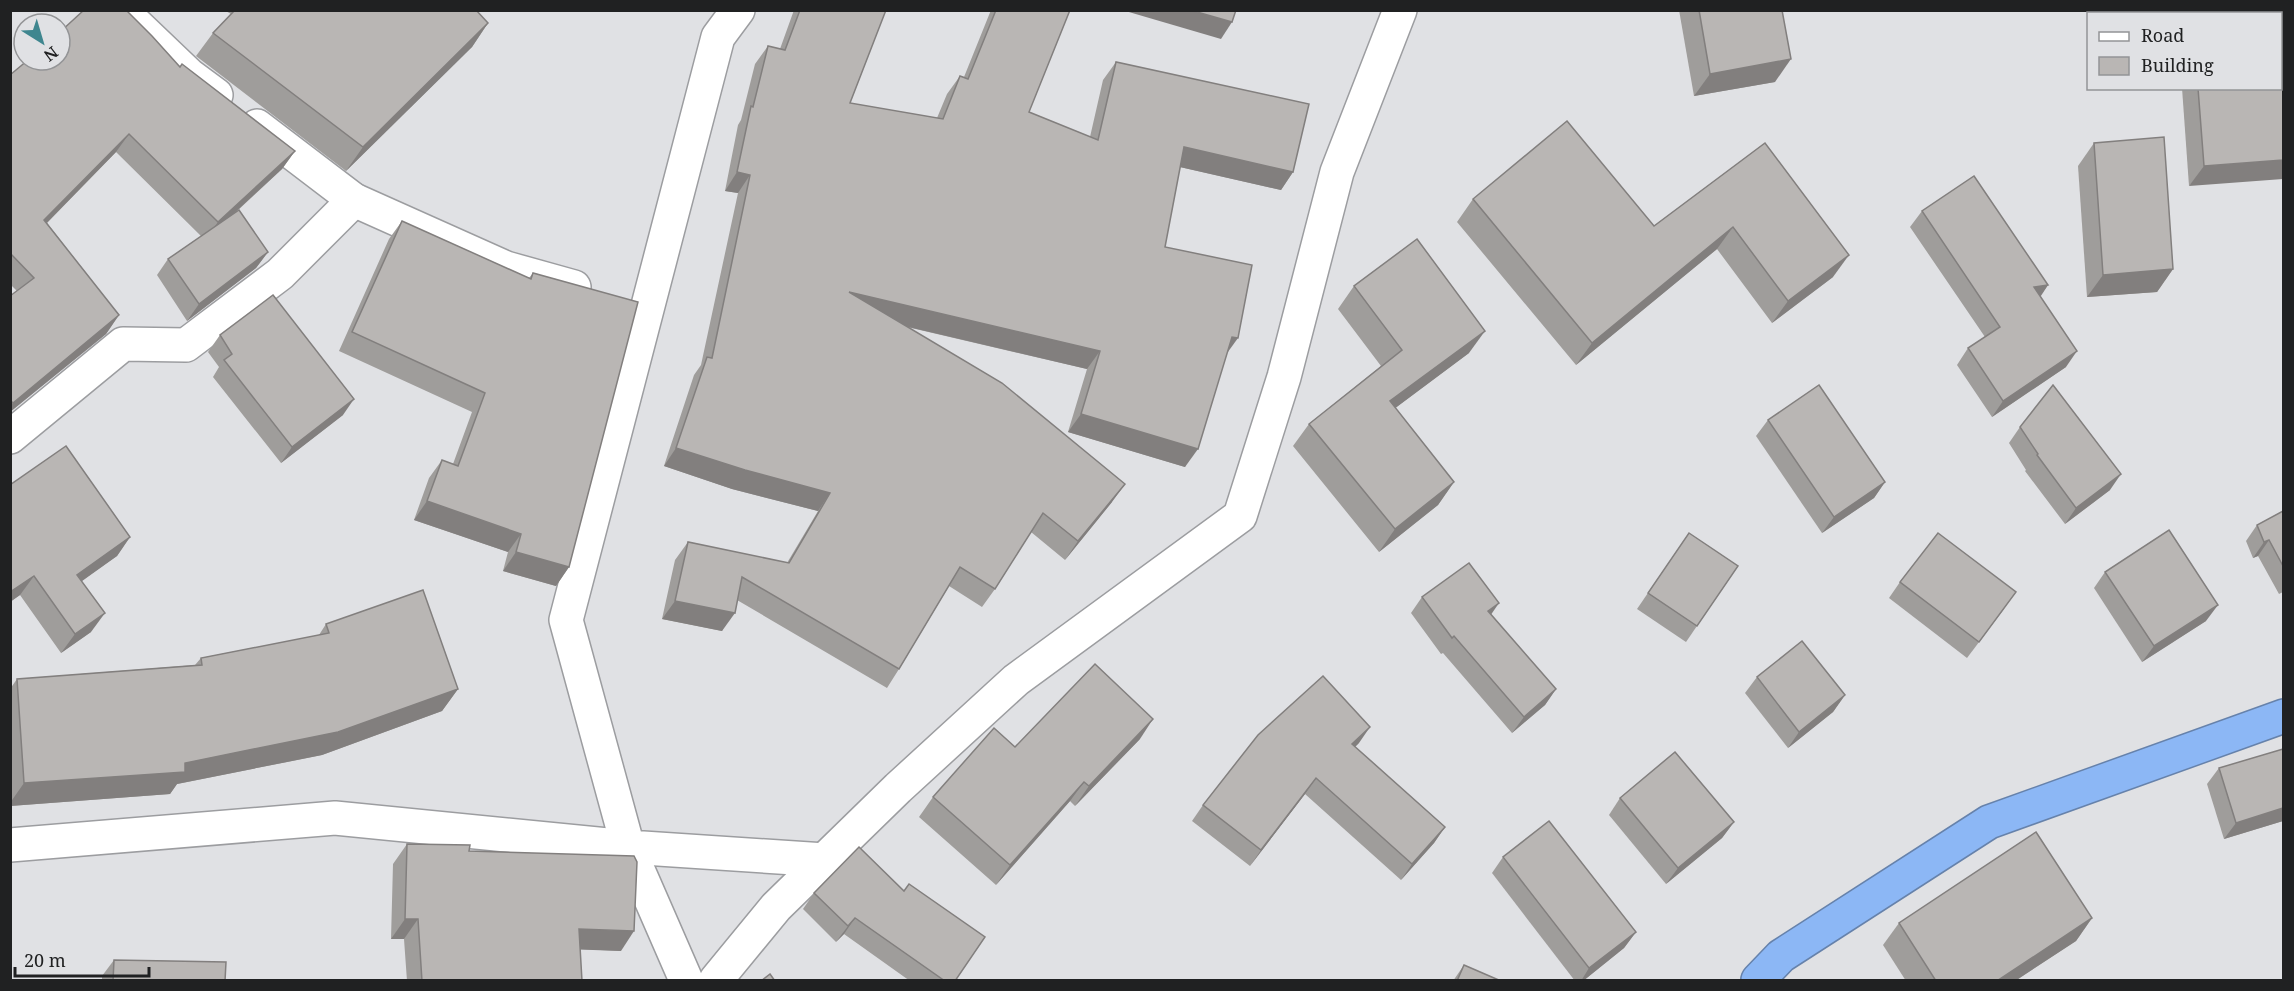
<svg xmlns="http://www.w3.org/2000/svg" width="2294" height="991" viewBox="0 0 2294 991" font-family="'Noto Serif',serif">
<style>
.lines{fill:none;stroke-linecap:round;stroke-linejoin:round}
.minor-casing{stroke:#9c9da0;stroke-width:36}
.highway-casing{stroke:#6682ab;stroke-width:36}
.minor{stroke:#fff;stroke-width:33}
.highway{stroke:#8cb7f5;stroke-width:33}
.wall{fill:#9f9d9b}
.shaded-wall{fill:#827f7e}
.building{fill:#b9b6b4;stroke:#827f7e;stroke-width:1.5}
</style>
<rect width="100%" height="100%" fill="#e0e1e4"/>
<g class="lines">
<g class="minor-casing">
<g id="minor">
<path d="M121,10L189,75L216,95"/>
<path d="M738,10L718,37L566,620L628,847L825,860"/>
<path d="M257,126L354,200L506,268L574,287"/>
<path d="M10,437L123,344L186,345L280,274L354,200"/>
<path d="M10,845L335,818L628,847L686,980"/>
<path d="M716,980L776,907L898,788L1016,680L1240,516L1284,377L1337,172L1400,10"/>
</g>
</g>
<g class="highway-casing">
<path id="highway" d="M1758,980L1781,956L1989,822L2284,716"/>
</g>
<use href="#minor" class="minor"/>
<use href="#highway" class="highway"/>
</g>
<g class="wall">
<path d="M224,10H476L488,23L472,47L346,171L196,56L213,33L231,14Z"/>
<path d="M794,10H886L850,103L937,118L947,94L960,76L964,77L991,10H1070L1029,112L1090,137L1103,80L1116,62L1293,172L1281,190L1180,167L1165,247L1227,353L1185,467L1068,432L1087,369L907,327L1112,502L1065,560L1031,532L995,589L982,607L949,586L899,669L887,688L737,600L722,631L662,619L675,560L688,542L787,563L818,511L732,489L664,466L694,375L701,365L738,193L725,191L738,125L741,120L755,64L768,46L780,49Z"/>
<path d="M1679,10H1782L1775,82L1694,96Z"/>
<rect x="2119" y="10" width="141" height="4"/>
<path d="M180,67L295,151L282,169L235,213L268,252L256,268L187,321L157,275L168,259L201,236L116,152L47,223L119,315L106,334L10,412V296L17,291L10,284V75Z"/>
<path d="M2182,88H2280L2189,186Z"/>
<path d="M1765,143L1833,277L1772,323L1717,249L1576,365L1457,222L1473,199L1654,226Z"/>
<path d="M2094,143L2173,269L2157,292L2087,297L2078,166Z"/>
<path d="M1922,211L2048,285L2040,296L2066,367L1992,417L1957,365L1968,348L1985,337L1910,227Z"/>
<path d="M402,221L529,278L533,273L569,567L556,586L503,571L508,552L414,520L429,478L442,460L453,464L472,412L339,351L389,239Z"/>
<path d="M1354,286L1469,353L1395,408L1454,482L1438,505L1379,552L1293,446L1309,424L1381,366L1338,309Z"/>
<path d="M220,335L343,415L281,463L213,377L219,367L208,352Z"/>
<path d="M1768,420L1885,482L1874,498L1822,533L1756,436Z"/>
<path d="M2020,427L2110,490L2065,524L2025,471L2026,470L2009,443Z"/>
<path d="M10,485L130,537L117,556L81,581L91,632L61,653L20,595L10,602Z"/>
<path d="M2283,511V592L2279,594L2258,556L2253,558L2246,541L2257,525Z"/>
<path d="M1689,533L1738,566L1686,642L1637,609Z"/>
<path d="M2105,572L2206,621L2142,662L2094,588Z"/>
<path d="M1900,582L2004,609L1967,658L1889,598Z"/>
<path d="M1422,597L1491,615L1556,689L1545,705L1512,733L1443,653L1441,654L1411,613Z"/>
<path d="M326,624L458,689L442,711L322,755L177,784L170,794L10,806V689L17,679L195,665L201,658L319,635Z"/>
<path d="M1757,677L1845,695L1833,712L1788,748L1745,693Z"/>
<path d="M1140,739L1075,806L1070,801L996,885L919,817L933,797Z"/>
<path d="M1359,743L1355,747L1445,827L1434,843L1401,880L1305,794L1250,866L1192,821L1203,805Z"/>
<path d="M2283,749V821L2224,839L2207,784L2219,768Z"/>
<path d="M1620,798L1734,822L1722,838L1666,884L1609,815Z"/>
<path d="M407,844L469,851L621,951L580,949L582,981H407L404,939H391L393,864Z"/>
<path d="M1503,857L1636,932L1624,948L1583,981H1575L1492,873Z"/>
<path d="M814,893L955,981H910L844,934L836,942L803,909Z"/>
<path d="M2092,918L2076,941L2015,981H1906L1883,945L1899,923Z"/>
<path d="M114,960L225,981H102V976Z"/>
<path d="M1464,965L1501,981H1453Z"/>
</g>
<g class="shaded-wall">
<path d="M1122,10H1190L1232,22L1221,39Z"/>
<path d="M488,23L472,47L346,171L363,147Z"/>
<path d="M1791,59L1775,82L1694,96L1710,74Z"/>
<path d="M129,134L116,152L32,238L44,220Z"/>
<path d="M1184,147L1293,172L1281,190L1171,165Z"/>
<path d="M295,151L282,169L205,240L218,222Z"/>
<path d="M2283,160V179L2189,186L2204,166Z"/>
<path d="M737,172L750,175L738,193L725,191Z"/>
<path d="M1733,227L1717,249L1576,365L1592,343Z"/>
<path d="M268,252L256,268L187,321L199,304Z"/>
<path d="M1849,255L1833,277L1772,323L1788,301Z"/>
<path d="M2173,269L2157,292L2087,297L2103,275Z"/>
<path d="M2048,285L2037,302L2034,287Z"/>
<path d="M849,292L1100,351L1087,369L836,310Z"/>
<path d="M119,315L106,334L10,412V406L13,403Z"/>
<path d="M1485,331L1469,353L1374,424L1390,401Z"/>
<path d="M1232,337L1238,338L1225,356Z"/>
<path d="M2077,351L2066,367L1992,417L2003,401Z"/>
<path d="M354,399L343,415L281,463L292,447Z"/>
<path d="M1081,414L1198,449L1185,467L1068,432Z"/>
<path d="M676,448L830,493L818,511L732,489L664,466Z"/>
<path d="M2121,474L2110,490L2065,524L2076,508Z"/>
<path d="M1454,482L1438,505L1379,552L1395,529Z"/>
<path d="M1885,482L1874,498L1822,533L1834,517Z"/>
<path d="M1125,484L1112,502L1065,560L1078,541Z"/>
<path d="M427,501L521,534L508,552L414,520Z"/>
<path d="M130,537L117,556L64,594L77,575Z"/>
<path d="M2269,540L2258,556L2253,558L2264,542Z"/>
<path d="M516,552L569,567L556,586L503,571Z"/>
<path d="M34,576L20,595L10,602V592Z"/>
<path d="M675,601L735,613L722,631L662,619Z"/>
<path d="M1499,603L1488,619V611Z"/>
<path d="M2218,605L2206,621L2142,662L2154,646Z"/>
<path d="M105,613L91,632L61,653L75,634Z"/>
<path d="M458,689L442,711L322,755L177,784L170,794L10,806V803L24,783L185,763Z"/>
<path d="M1556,689L1545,705L1512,733L1524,717Z"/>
<path d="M1845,695L1833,712L1788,748L1799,732Z"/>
<path d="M1153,719L1140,739L1075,806L1089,786Z"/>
<path d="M1370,727L1359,743L1341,760L1352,744Z"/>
<path d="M1316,778L1305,794L1250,866L1261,850Z"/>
<path d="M1084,782L1070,801L996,885L1010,865Z"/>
<path d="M2283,808V821L2224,839L2236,823Z"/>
<path d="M1734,822L1722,838L1666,884L1678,868Z"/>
<path d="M1445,827L1434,843L1401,880L1412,864Z"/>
<path d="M855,918L844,934L836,942L848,926Z"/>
<path d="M2092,918L2076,941L2015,981H1997Z"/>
<path d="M405,919H418L404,939H391Z"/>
<path d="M579,929L634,931L621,951L565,949Z"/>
<path d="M1636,932L1624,948L1583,981H1581L1589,968Z"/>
</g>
<g class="building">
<path d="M84,10H126L152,36L180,67L182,64L295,151L218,222L129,134L44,220L119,315L13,403L10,400V296L34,278L10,253V75L28,60H60V32Z"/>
<path d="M235,10H476L488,23L363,147L213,33Z"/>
<path d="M800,10H886L850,103L943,119L960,76L968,79L996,10H1070L1029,112L1098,140L1116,62L1309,104L1293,172L1184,147L1165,247L1252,265L1238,338L1232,337L1198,449L1081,414L1100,351L849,292L1002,383L1125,484L1078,541L1043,513L995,589L960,567L899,669L742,577L735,613L675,601L688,542L789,563L830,493L745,470L676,448L707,357L712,358L750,175L737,172L751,106L753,107L768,46L785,50Z"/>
<path d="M1190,10H1236L1232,22Z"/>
<path d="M1699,10H1782L1791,59L1710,74Z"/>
<rect x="2135" y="10" width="125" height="4"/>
<path d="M2280,69H2283V160L2204,166L2198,88H2280Z"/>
<path d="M1567,121L1654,226L1765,143L1849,255L1788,301L1733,227L1592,343L1473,199Z"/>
<path d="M2164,137L2173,269L2103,275L2094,143Z"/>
<path d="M1974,176L2048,285L2034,287L2077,351L2003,401L1968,348L2000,327L1922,211Z"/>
<path d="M239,210L268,252L199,304L168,259Z"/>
<path d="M402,221L531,279L533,273L638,302L569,567L516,552L521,534L427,501L442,460L458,466L485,393L352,332Z"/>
<path d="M1417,239L1485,331L1390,401L1454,482L1395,529L1309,424L1402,350L1354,286Z"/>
<path d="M273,295L354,399L292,447L224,360L232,354L220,335Z"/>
<path d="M1819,385L1885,482L1834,517L1768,420Z"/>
<path d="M2053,385L2121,474L2076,508L2037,455L2038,454L2020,427Z"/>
<path d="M66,446L130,537L77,575L105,613L75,634L34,576L10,592V485Z"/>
<path d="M2283,511V566L2269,540L2264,542L2257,525Z"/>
<path d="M2169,530L2218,605L2154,646L2105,572Z"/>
<path d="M1689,533L1738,566L1697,626L1648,593Z"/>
<path d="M1938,533L2016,592L1979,642L1900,582Z"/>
<path d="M1469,563L1499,603L1488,611L1556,689L1524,717L1454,636L1452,638L1422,597Z"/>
<path d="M423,590L458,689L338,732L185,763V772L24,783L17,679L202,665L201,658L329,633L326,624Z"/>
<path d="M1802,641L1845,695L1799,732L1757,677Z"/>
<path d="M1095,664L1153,719L1089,786L1084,782L1010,865L933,797L994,728L1015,747Z"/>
<path d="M1323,676L1370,727L1352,744L1445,827L1412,864L1316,778L1261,850L1203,805L1258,735Z"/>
<path d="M2283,749V808L2236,823L2219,768Z"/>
<path d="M1675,752L1734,822L1678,868L1620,798Z"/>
<path d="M1549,821L1636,932L1589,968L1503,857Z"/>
<path d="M2036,832L2092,918L1997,981H1936L1899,923Z"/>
<path d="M407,844L470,845L469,851L634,856L637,862L634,931L579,929L582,981H422L418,919H405Z"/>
<path d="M859,847L904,891L909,884L985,937L955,981H945L855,918L848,926L814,893Z"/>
<path d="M114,960L226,962L225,981H113Z"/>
<path d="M1464,965L1501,981H1457Z"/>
<path d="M770,974L775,981H761Z"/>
</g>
<rect width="2294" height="991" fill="none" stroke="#202122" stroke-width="24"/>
<rect x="2087" y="12" width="195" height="78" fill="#e0e1e4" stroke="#939496" stroke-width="1.5"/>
<rect x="2099" y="32" width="30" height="9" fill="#ffffff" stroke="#939496" stroke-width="1.5"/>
<text x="2141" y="42" font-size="18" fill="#202122">Road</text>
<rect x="2099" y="57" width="30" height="18" fill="#b9b6b4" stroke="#939496" stroke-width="1.5"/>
<text x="2141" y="72" font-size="18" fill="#202122">Building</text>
<g transform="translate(42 42) rotate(143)"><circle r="28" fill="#e0e1e4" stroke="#939496" stroke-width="1.5"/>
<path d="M0-4.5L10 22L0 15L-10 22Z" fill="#3f868f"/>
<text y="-9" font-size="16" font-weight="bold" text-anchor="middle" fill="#202122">N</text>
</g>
<path d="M15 967v9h134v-9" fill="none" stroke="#202122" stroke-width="3"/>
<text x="24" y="967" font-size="18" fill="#202122" stroke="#e0e1e4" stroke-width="4.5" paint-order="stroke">20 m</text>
</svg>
